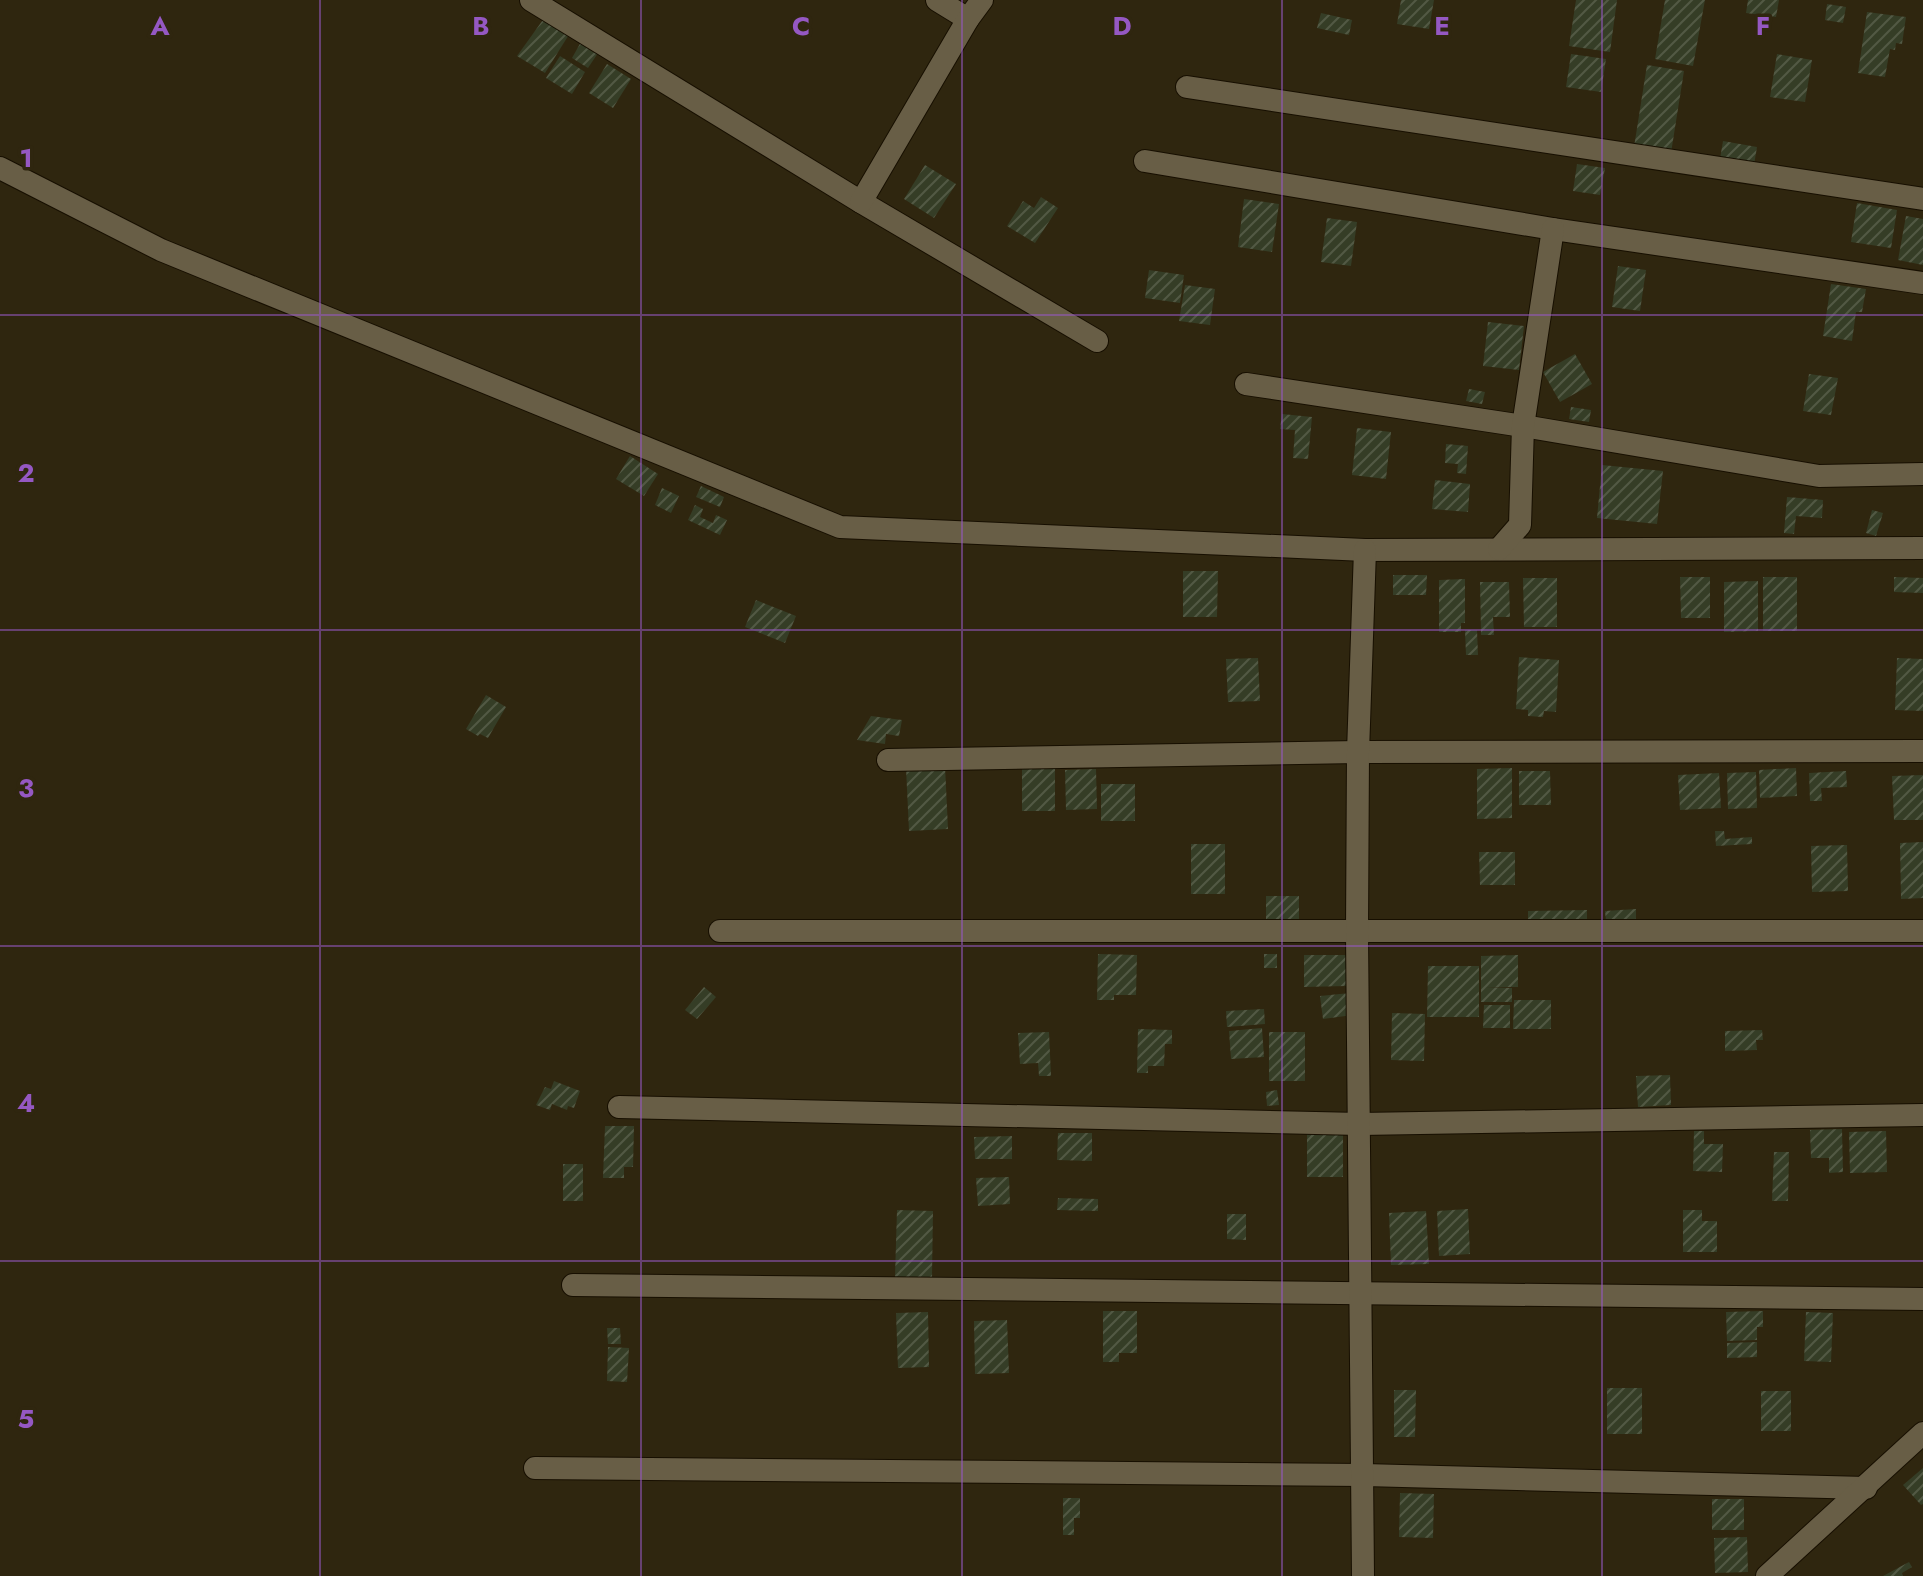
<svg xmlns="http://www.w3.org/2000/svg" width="1923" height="1576" viewBox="0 0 1923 1576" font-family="Jost,sans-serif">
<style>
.building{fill:url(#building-hatch)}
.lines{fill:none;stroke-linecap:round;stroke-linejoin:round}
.minor-casing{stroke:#170f00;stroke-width:24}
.minor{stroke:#685e46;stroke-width:22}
.grid{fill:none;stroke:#9558c3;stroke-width:2;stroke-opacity:0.55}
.grid-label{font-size:26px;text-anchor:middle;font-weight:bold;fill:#9558c3;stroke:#2f260f;stroke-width:7;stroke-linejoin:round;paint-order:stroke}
</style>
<defs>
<pattern id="building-hatch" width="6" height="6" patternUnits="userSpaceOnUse" patternTransform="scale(2)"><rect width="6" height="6" fill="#353d26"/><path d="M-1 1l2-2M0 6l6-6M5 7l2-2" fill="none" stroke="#525944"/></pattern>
</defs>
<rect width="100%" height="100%" fill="#2f260f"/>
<g class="building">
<path d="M1401,0H1434L1429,29L1397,24Z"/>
<path d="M1576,0H1617L1610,52L1569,46Z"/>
<path d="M1665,0H1705L1693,66L1655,59Z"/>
<path d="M1748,0H1779L1776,17L1746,13Z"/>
<path d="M1827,4L1846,7L1843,23L1825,20Z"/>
<path d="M1867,12L1906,17L1902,44L1896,43L1895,50L1890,49L1885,77L1858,73Z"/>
<path d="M1321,13L1352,20L1349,35L1317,28Z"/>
<path d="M545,17L570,33L545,73L517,56Z"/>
<path d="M581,42L598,53L588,68L572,58Z"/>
<path d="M1571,54L1606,59L1601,92L1566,87Z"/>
<path d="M1777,54L1812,60L1805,102L1770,97Z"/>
<path d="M560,56L585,72L572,94L546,78Z"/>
<path d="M607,64L631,79L613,108L589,93Z"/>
<path d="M1647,65L1684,71L1671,153L1634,147Z"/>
<path d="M1723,141L1757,147L1754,165L1720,159Z"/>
<path d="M1577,164L1605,168L1600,195L1573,191Z"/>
<path d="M925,165L956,184L934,218L904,199Z"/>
<path d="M1041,197L1058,208L1035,243L1007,226L1023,201L1034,208Z"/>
<path d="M1244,199L1279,204L1272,252L1238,247Z"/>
<path d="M1857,203L1897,210L1891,248L1851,242Z"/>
<path d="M1906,216L1923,219V265L1898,260Z"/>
<path d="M1327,218L1357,222L1351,266L1321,262Z"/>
<path d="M1618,266L1646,270L1640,311L1612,307Z"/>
<path d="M1149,270L1184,275L1180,303L1145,298Z"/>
<path d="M1831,284L1866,289L1862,312H1856L1852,341L1823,336Z"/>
<path d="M1185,285L1215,289L1210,325L1179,321Z"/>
<path d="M1488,322L1524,326L1519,370L1483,366Z"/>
<path d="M1575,354L1592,384L1560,402L1543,372Z"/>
<path d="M1809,374L1838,378L1831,415L1803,411Z"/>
<path d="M1469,389L1485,392L1482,404L1466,401Z"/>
<path d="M1571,407L1591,410L1589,422L1569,419Z"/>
<path d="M1282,414L1312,417L1308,459L1293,458L1295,430L1280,429Z"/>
<path d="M1357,428L1391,432L1386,479L1352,475Z"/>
<path d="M1446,444L1468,446L1466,474L1457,473L1458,464L1445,463Z"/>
<path d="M630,456L658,474L644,496L616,479Z"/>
<path d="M1602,465L1663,471L1657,524L1597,518Z"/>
<path d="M1435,480L1470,484L1468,512L1432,509Z"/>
<path d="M701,486L724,497L720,507L696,497Z"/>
<path d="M662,488L679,496L671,513L655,505Z"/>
<path d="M1787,497L1823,500L1822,518L1796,516L1794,534L1784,533Z"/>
<path d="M695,505L703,509L700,517L713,523L716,515L727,520L720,535L688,520Z"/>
<path d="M1872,510L1883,513L1876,536L1866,533Z"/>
<path d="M1183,571H1218L1217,617H1183Z"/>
<path d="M1393,575H1427L1426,595H1393Z"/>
<path d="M1680,577H1710V618H1681Z"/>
<rect x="1763" y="577" width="34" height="54"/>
<path d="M1894,577L1923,578V593L1894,592Z"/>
<path d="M1523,578H1557V627H1524Z"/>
<path d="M1465,579V623H1461V632H1439V580Z"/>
<path d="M1758,581V631L1724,632V582Z"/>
<path d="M1480,582H1509L1510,617H1493L1494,635H1481Z"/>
<path d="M756,600L796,616L785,643L745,627Z"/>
<path d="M1465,630H1477L1478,655H1466Z"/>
<path d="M1519,657L1559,660L1556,712L1544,711L1543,717L1528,716V710L1516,709Z"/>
<path d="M1258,658L1260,701L1228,702L1226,659Z"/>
<path d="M1897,658L1923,659V711L1895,710Z"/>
<path d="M486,695L506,707L488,738L480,734L478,736L466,729Z"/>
<path d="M871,716L902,720L899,736L886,734L885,744L857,740Z"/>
<path d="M945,766L948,829L909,831L906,768Z"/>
<path d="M1055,768V811H1022V769Z"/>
<path d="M1512,768V818L1477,819V769Z"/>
<path d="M1796,768L1797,796L1760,798L1759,770Z"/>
<path d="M1096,769L1097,809L1066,810L1065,770Z"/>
<path d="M1519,771H1550L1551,805H1519Z"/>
<path d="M1846,771L1847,787L1821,788L1822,801H1810L1809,773Z"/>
<path d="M1756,772L1757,808L1728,809L1727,773Z"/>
<path d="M1719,773L1721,808L1680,810L1678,775Z"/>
<path d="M1923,775V820H1894L1892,776Z"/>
<rect x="1101" y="784" width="34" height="37"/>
<path d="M1715,831H1724L1725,839L1752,837V844L1716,846Z"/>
<path d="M1923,842V898L1901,899L1900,843Z"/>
<rect x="1191" y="844" width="34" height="50"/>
<path d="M1847,845L1848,891L1812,892L1811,846Z"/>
<path d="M1479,852H1515V885H1480Z"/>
<rect x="1266" y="896" width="33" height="24"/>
<path d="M1636,909V920L1606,922L1605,911Z"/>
<path d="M1587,910V922L1528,923V911Z"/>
<path d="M1098,954L1137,955L1136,995H1114V1000H1097Z"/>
<rect x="1264" y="954" width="13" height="14"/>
<path d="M1304,955H1346L1347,986L1304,987Z"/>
<path d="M1518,955V987H1485L1512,988V1002H1481V956Z"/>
<path d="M1428,966H1479V1017H1427Z"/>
<path d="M704,987L716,997L697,1019L685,1010Z"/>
<path d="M1350,993L1353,1015L1323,1019L1320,996Z"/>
<path d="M1514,1000H1551V1029H1513Z"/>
<path d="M1484,1005H1510V1028H1483Z"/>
<path d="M1264,1009L1265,1024L1227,1027L1226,1011Z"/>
<path d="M1392,1013L1425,1014L1424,1061L1391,1060Z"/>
<path d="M1262,1028L1264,1057L1231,1059L1229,1031Z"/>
<path d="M1138,1029L1172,1030V1044H1165L1164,1066H1148V1073H1137Z"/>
<path d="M1762,1030L1763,1040H1756L1757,1050L1725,1051V1031Z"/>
<path d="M1049,1032L1051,1076H1039L1038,1063L1020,1064L1018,1033Z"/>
<rect x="1269" y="1032" width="36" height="49"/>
<path d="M1670,1075L1671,1105L1638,1107L1636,1076Z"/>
<path d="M554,1081L580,1091L574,1108L568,1106L567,1110L552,1104L550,1110L536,1105L545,1087L551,1089Z"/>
<path d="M1277,1090L1279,1105L1267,1106L1266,1092Z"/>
<path d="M605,1126H634L633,1167H624V1178H603Z"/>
<path d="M1842,1129L1843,1172L1829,1173V1158H1811L1810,1130Z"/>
<path d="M1694,1131H1704V1144H1723L1722,1172L1693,1171Z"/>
<path d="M1886,1131L1887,1172L1850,1173L1849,1132Z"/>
<path d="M1058,1133H1092V1161L1057,1160Z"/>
<rect x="1307" y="1134" width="36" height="43"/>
<path d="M1012,1136V1159H975L974,1137Z"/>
<path d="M1774,1152H1789L1788,1201H1772Z"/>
<rect x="563" y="1164" width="20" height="37"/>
<path d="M1009,1177L1010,1204L978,1206L976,1178Z"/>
<path d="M1058,1198L1098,1199V1211L1057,1210Z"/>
<path d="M1468,1209L1470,1254L1439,1256L1437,1211Z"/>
<path d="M897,1210L933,1211L932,1278L895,1277Z"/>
<path d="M1683,1210H1702V1221H1717V1252H1683Z"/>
<path d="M1426,1211L1429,1264L1391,1265L1389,1213Z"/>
<path d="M1227,1214H1246V1240L1227,1239Z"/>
<path d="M1103,1311H1137V1353H1119V1362H1103Z"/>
<path d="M1763,1311V1327H1757V1340L1727,1341L1726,1312Z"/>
<path d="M928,1312L929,1367L898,1368L896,1313Z"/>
<path d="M1806,1312L1833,1313L1831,1362L1804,1361Z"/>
<path d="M1007,1320L1009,1373L975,1374L974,1321Z"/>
<path d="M607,1328H620L621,1344H608Z"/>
<path d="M1757,1342V1357L1727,1358V1343Z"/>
<path d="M608,1347L629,1348L627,1382L607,1381Z"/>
<rect x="1607" y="1388" width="35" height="46"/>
<path d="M1394,1390H1416L1415,1437H1394Z"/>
<rect x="1761" y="1391" width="30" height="40"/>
<path d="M1923,1468V1504L1921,1505L1903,1485Z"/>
<path d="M1400,1493L1434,1494L1433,1538L1399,1537Z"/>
<path d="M1063,1498H1080V1518H1074V1535H1063Z"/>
<rect x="1712" y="1499" width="32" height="31"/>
<path d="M1747,1537L1748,1572L1715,1573L1714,1538Z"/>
<path d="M1909,1562L1912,1567L1902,1573L1903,1576H1883Z"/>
</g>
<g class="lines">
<g class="minor-casing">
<g id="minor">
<path d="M531,0L861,202L1097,341"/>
<path d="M937,0L968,19"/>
<path d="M1187,87L1923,199"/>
<path d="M1145,161L1553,229L1923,283"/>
<path d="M0,168L161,250L840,527L1365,550L1923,548"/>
<path d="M861,202L968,19L982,0"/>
<path d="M1246,384L1523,426L1819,476L1923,474"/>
<path d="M1499,549L1520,525L1523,426L1553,229"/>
<path d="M888,760L1358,752L1923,751"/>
<path d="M720,931H1923"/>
<path d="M619,1107L1360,1124L1923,1115"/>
<path d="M573,1285L1923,1299"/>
<path d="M535,1468L1364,1475L1866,1488"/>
<path d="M1363,1576L1357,933L1358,752L1365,550"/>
<path d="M1767,1576L1923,1433"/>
</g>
</g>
<use href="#minor" class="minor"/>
</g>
<path class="grid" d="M320,0V1576M641,0V1576M962,0V1576M1282,0V1576M1602,0V1576M0,315H1923M0,630H1923M0,946H1923M0,1261H1923"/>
<g class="grid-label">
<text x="160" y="35">A</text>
<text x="481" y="35">B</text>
<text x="801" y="35">C</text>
<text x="1122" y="35">D</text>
<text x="1442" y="35">E</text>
<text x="1763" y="35">F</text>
<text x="26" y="167">1</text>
<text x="26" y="482">2</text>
<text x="26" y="797">3</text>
<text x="26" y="1112">4</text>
<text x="26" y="1428">5</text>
</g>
</svg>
